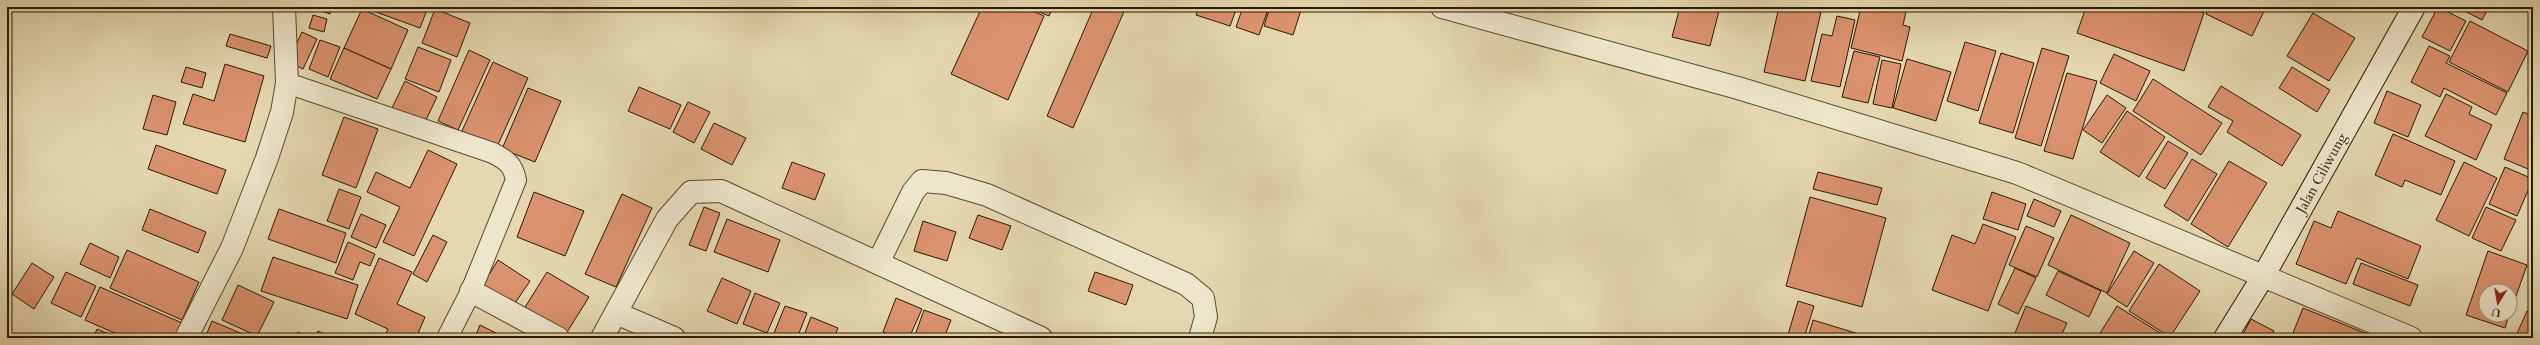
<svg xmlns="http://www.w3.org/2000/svg" width="2540" height="345" viewBox="0 0 2540 345" font-family="Cardo,serif">
<style>
.building{fill:#db926e;stroke:#2b1805}
.lines{fill:none;stroke-linecap:round;stroke-linejoin:round}
.lane-casing{stroke:#5a4830;stroke-width:22}
.street-casing{stroke:#5a4830;stroke-width:24}
.secondary-casing{stroke:#2b1805;stroke-width:24}
.lane{stroke:#eee6cc;stroke-width:20}
.street{stroke:#eee6cc;stroke-width:22}
.secondary{stroke:#eee6cc;stroke-width:22}
.labels{text-anchor:middle;stroke-width:3;stroke-linejoin:round;paint-order:stroke}
.street-label{font-size:14px;fill:#2b1805;stroke:#eee6cc}
</style>
<rect width="100%" height="100%" fill="#e5d8b0"/>
<filter id="stains"><feTurbulence type="fractalNoise" baseFrequency=".005" numOctaves="4"/><feColorMatrix values="0 0 0 0 .2 0 0 0 0 .09 0 0 0 0 .02 0 0 0 .5 -.17"/></filter>
<radialGradient id="worn" r=".72"><stop offset=".6" stop-color="#630" stop-opacity="0"/><stop offset="1" stop-color="#630" stop-opacity=".3"/></radialGradient>
<g class="building">
<path d="M310,7H332L330,14Z"/>
<path d="M362,7H428L420,28Z"/>
<path d="M982,7H1023L1044,16L1008,100L951,74Z"/>
<path d="M1027,7H1053L1049,16Z"/>
<path d="M1094,7H1126L1073,128L1047,116Z"/>
<path d="M1199,7H1237L1230,26L1196,15Z"/>
<path d="M1243,7H1269L1259,35L1236,27Z"/>
<path d="M1270,7H1302L1293,35L1264,26Z"/>
<path d="M1680,7H1720L1710,46L1672,37Z"/>
<path d="M1779,7H1799L1821,12L1805,81L1764,72Z"/>
<path d="M1861,7H1907L1903,25L1910,27L1902,61L1851,48Z"/>
<path d="M2086,7H2187L2204,13L2184,71L2077,33Z"/>
<path d="M2209,7H2266L2252,36L2206,14Z"/>
<path d="M2366,7H2374L2372,11Z"/>
<path d="M2438,7L2466,21L2450,51L2422,37Z"/>
<path d="M2457,7H2489L2482,20Z"/>
<path d="M362,9L408,30L391,69L344,48Z"/>
<path d="M435,9L470,23L457,57L422,43Z"/>
<path d="M2313,13L2355,38L2329,81L2287,56Z"/>
<path d="M313,15L327,19L324,32L309,28Z"/>
<path d="M1837,16L1855,20L1840,87L1811,81L1822,34L1832,36Z"/>
<path d="M2470,21L2528,51L2508,92L2449,62Z"/>
<path d="M302,32L317,39L303,69L288,62Z"/>
<path d="M230,34L271,46L267,58L226,46Z"/>
<path d="M320,40L340,47L328,77L309,69Z"/>
<path d="M1965,42L1996,51L1978,111L1947,101Z"/>
<path d="M2429,46L2450,56L2446,63L2507,93L2496,115L2444,88L2440,97L2411,82Z"/>
<path d="M418,47L451,60L439,92L405,79Z"/>
<path d="M344,48L391,69L377,99L330,79Z"/>
<path d="M2042,48L2069,56L2041,146L2015,138Z"/>
<path d="M469,50L490,60L458,130L438,121Z"/>
<path d="M1854,51L1880,57L1868,103L1842,97Z"/>
<path d="M2001,53L2034,63L2013,133L1979,123Z"/>
<path d="M2114,54L2150,71L2136,101L2100,83Z"/>
<path d="M1907,59L1951,72L1936,121L1893,108Z"/>
<path d="M1882,60L1901,64L1892,108L1873,104Z"/>
<path d="M493,62L528,78L497,147L462,131Z"/>
<path d="M225,64L264,76L245,142L183,124L193,94L214,101Z"/>
<path d="M186,67L206,73L202,88L181,82Z"/>
<path d="M2292,67L2330,90L2317,112L2279,88Z"/>
<path d="M2067,73L2097,81L2073,159L2044,151Z"/>
<path d="M2153,79L2222,123L2201,155L2133,111Z"/>
<path d="M405,81L437,97L424,124L392,108Z"/>
<path d="M2221,86L2301,135L2282,166L2227,132L2233,121L2208,107Z"/>
<path d="M639,87L681,105L670,129L628,111Z"/>
<path d="M528,88L561,101L535,162L502,149Z"/>
<path d="M2387,91L2421,105L2408,137L2374,123Z"/>
<path d="M2446,94L2472,107L2469,114L2492,125L2476,160L2425,136Z"/>
<path d="M153,95L176,102L167,135L143,129Z"/>
<path d="M2107,95L2126,108L2102,143L2083,130Z"/>
<path d="M688,102L710,112L694,143L673,132Z"/>
<path d="M2127,111L2165,137L2139,177L2100,152Z"/>
<path d="M2523,112L2533,116V171L2504,159Z"/>
<path d="M344,117L378,129L356,188L322,175Z"/>
<path d="M714,123L746,138L732,165L701,149Z"/>
<path d="M2393,134L2455,161L2441,195L2405,180L2402,187L2375,175Z"/>
<path d="M2168,141L2188,153L2165,189L2146,178Z"/>
<path d="M156,145L226,170L217,194L148,169Z"/>
<path d="M428,150L457,164L414,256L383,242L400,207L367,192L376,172L410,188Z"/>
<path d="M2192,159L2217,174L2188,221L2164,206Z"/>
<path d="M2229,161L2267,183L2228,247L2191,224Z"/>
<path d="M792,162L825,174L815,200L782,188Z"/>
<path d="M2464,162L2497,178L2469,236L2436,220Z"/>
<path d="M2505,167L2533,179L2517,216L2489,204Z"/>
<path d="M1818,172L1882,188L1877,205L1813,189Z"/>
<path d="M339,189L361,197L349,229L327,221Z"/>
<path d="M534,192L584,211L565,256L517,237Z"/>
<path d="M1992,192L2026,204L2018,230L1983,219Z"/>
<path d="M622,194L652,208L616,287L585,274Z"/>
<path d="M1810,197L1886,218L1862,307L1786,286Z"/>
<path d="M2034,199L2061,211L2054,227L2027,216Z"/>
<path d="M704,207L720,213L706,251L689,245Z"/>
<path d="M2486,207L2516,220L2501,251L2472,238Z"/>
<path d="M150,209L206,232L198,253L142,230Z"/>
<path d="M279,209L346,233L336,263L268,239Z"/>
<path d="M2338,211L2421,246L2408,279L2357,258L2346,284L2296,264L2314,221L2331,228Z"/>
<path d="M361,214L386,225L376,248L351,237Z"/>
<path d="M978,215L1011,226L1002,250L969,238Z"/>
<path d="M2071,215L2130,243L2107,293L2048,265Z"/>
<path d="M727,219L780,240L768,272L714,252Z"/>
<path d="M923,221L956,232L947,261L914,251Z"/>
<path d="M1983,224L2016,237L1988,311L1932,290L1952,235L1975,244Z"/>
<path d="M2026,226L2054,238L2037,277L2009,265Z"/>
<path d="M433,235L447,242L427,282L413,274Z"/>
<path d="M348,242L375,254L370,266L360,262L353,280L335,273Z"/>
<path d="M90,243L119,257L110,278L80,264Z"/>
<path d="M127,250L199,282L182,320L110,288Z"/>
<path d="M2134,251L2154,263L2127,307L2107,294Z"/>
<path d="M2488,251L2527,265L2510,313V291H2486V315H2509L2505,328L2466,315Z"/>
<path d="M273,257L358,285L347,319L261,291Z"/>
<path d="M379,258L412,272L397,304L425,317L416,338H384L388,329L355,314Z"/>
<path d="M498,260L530,281L513,306L482,286Z"/>
<path d="M32,263L54,277L34,309L12,294Z"/>
<path d="M2361,263L2418,285L2410,306L2353,284Z"/>
<path d="M2159,264L2200,291L2170,337L2129,311Z"/>
<path d="M2015,268L2036,278L2018,314L1998,304Z"/>
<path d="M2058,271L2101,291L2089,317L2046,295Z"/>
<path d="M66,272L96,286L81,317L51,303Z"/>
<path d="M547,272L589,297L564,337L522,312Z"/>
<path d="M1095,272L1133,285L1126,305L1088,291Z"/>
<path d="M722,278L751,291L737,324L707,311Z"/>
<path d="M238,285L274,302L257,336L222,320Z"/>
<path d="M100,287L182,323L176,338H126L85,320Z"/>
<path d="M755,293L780,303L767,333L743,324Z"/>
<path d="M896,298L922,309L909,338H898L883,332Z"/>
<path d="M1798,301L1814,306L1804,338H1787Z"/>
<path d="M785,306L807,313L797,338H772Z"/>
<path d="M2026,306L2067,323L2060,338H2013Z"/>
<path d="M2117,306L2168,338H2097Z"/>
<path d="M2303,308L2377,338H2291Z"/>
<path d="M924,310L951,320L944,338H914Z"/>
<path d="M2527,311L2533,313V338H2515Z"/>
<path d="M811,317L838,328L834,338H803Z"/>
<path d="M2251,319L2274,331L2271,338H2241Z"/>
<path d="M1813,320L1872,338H1808Z"/>
<path d="M212,321L252,338H205Z"/>
<path d="M480,325L506,338L475,337Z"/>
<path d="M97,329L119,338H93Z"/>
<path d="M318,331L332,338H315Z"/>
<path d="M298,332L309,338H295Z"/>
<path d="M842,333L856,338H840Z"/>
</g>
<g class="lines">
<g class="lane-casing">
<path id="lane" d="M287,83L493,153C506,160 513,164 516,180L471,291L447,338"/>
</g>
<g class="street-casing">
<g id="street">
<path d="M1442,7L1738,88L2017,173L2411,338"/>
<path d="M878,263L913,192L922,181L946,183L987,195L1186,284L1203,298L1206,317L1200,338"/>
<path d="M471,291L558,338"/>
<path d="M616,313L674,338"/>
<path d="M186,338L232,248L267,158L282,112L287,83L284,7"/>
<path d="M602,338L667,219L691,192L721,191L1041,338"/>
</g>
</g>
<g class="secondary-casing">
<path id="secondary" d="M2225,338L2264,275L2414,7"/>
</g>
<use href="#lane" class="lane"/>
<use href="#street" class="street"/>
<use href="#secondary" class="secondary"/>
</g>
<g class="labels">
<g class="street-label">
<text transform="translate(2321 173) rotate(-61)" y="5">Jalan Ciliwung</text>
</g>
</g>
<rect width="2540" height="345" fill="none" stroke="#e5d8b0" stroke-width="24"/>
<rect x="8" y="8" width="2524" height="329" fill="none" stroke="#2b1805" stroke-width="2"/>
<rect x="12" y="12" width="2516" height="321" fill="none" stroke="#2b1805"/>
<g transform="translate(2498 303) rotate(191)"><circle r="19" fill="#eee6cc" stroke="#a0947c"/>
<path d="M0-3L7 15L0 10L-7 15Z" fill="#8f2418"/>
<text y="-6" font-size="11" font-weight="bold" text-anchor="middle" fill="#2b1805">U</text>
</g>
<rect width="100%" height="100%" filter="url(#stains)"/>
<rect width="100%" height="100%" fill="url(#worn)"/>
</svg>
